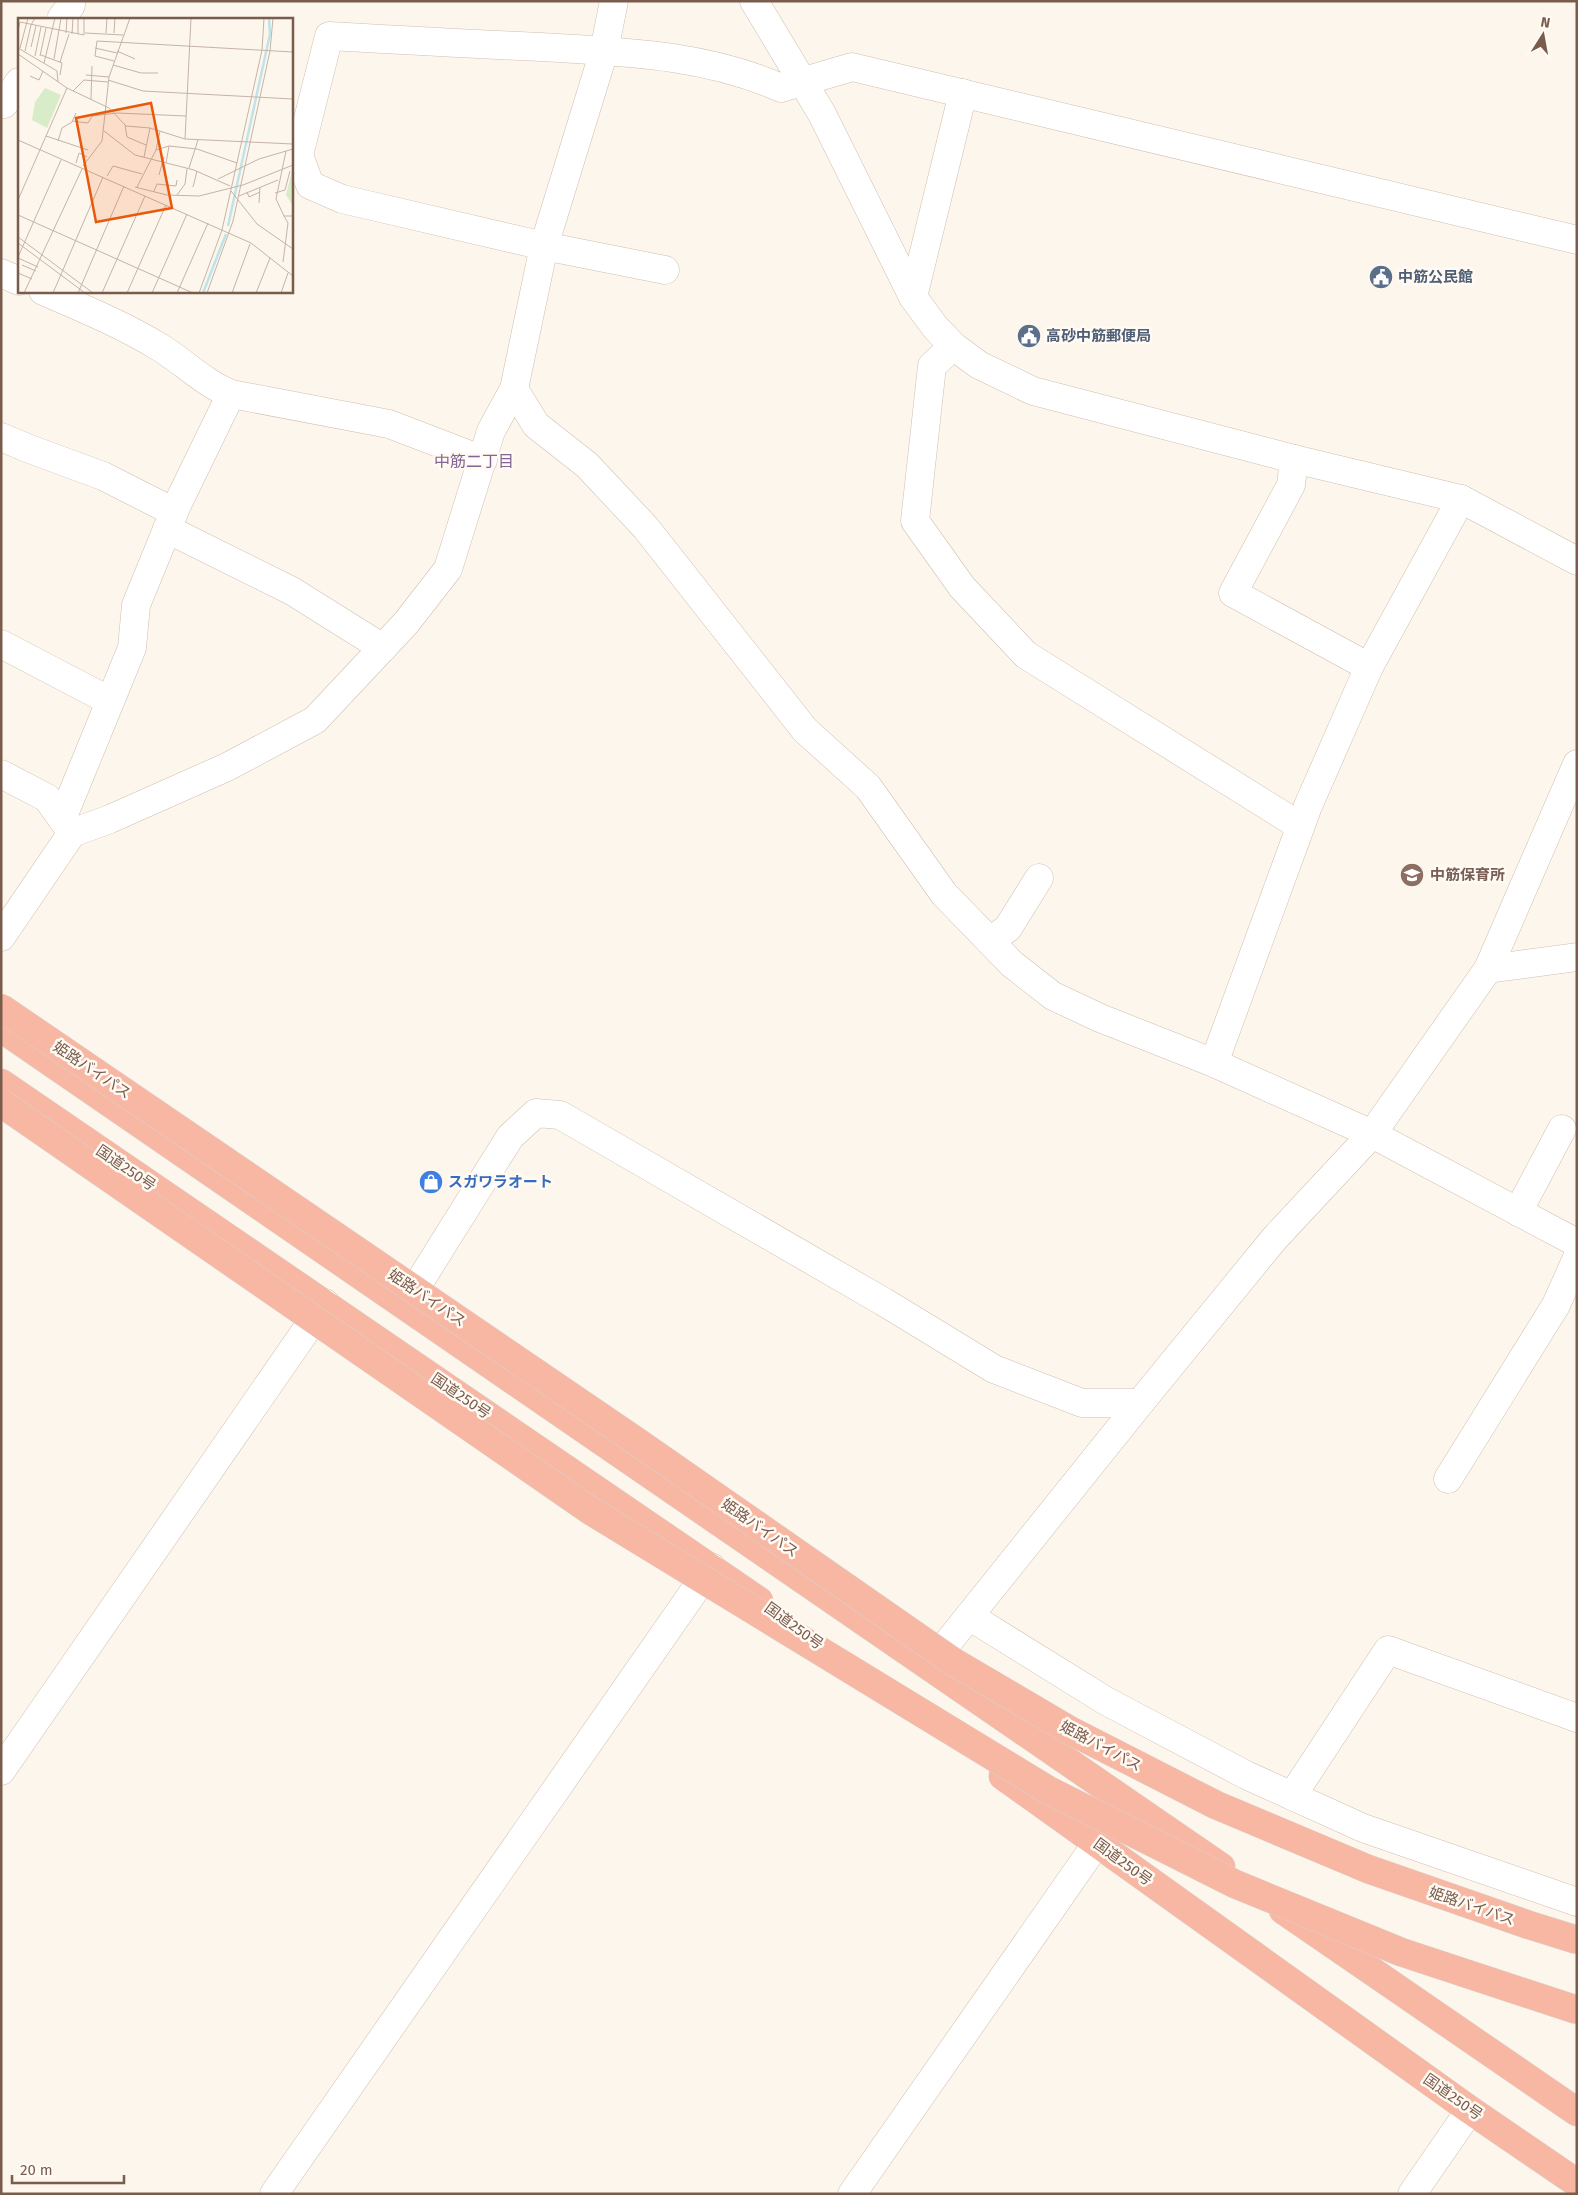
<svg xmlns="http://www.w3.org/2000/svg" width="1578" height="2195" viewBox="0 0 1578 2195" font-family="'Fira Sans','Noto Sans JP',sans-serif">
<style>
.lines{fill:none;stroke-linecap:round;stroke-linejoin:round}
.minor-casing{stroke:#d1beb0;stroke-width:29}
.highway-casing{stroke:#dad1cd;stroke-width:29}
.minor{stroke:#fff;stroke-width:28}
.highway{stroke:#f7b7a3;stroke-width:28}
.highway-bridge-casing{stroke:#dad1cd;stroke-width:29;stroke-linecap:butt}
.highway-bridge{stroke:#f7b7a3;stroke-width:28}
.labels{text-anchor:middle;stroke-width:5;stroke-linejoin:round;paint-order:stroke}
.service-label{font-size:15px;font-weight:bold;fill:#4e5e75;stroke:#fffaf3;text-anchor:start}
.education-label{font-size:15px;font-weight:bold;fill:#785e54;stroke:#fffaf3;text-anchor:start}
.street-label{font-size:15px;fill:#7a5c4d;stroke:#fffaf3}
.shop-label{font-size:15px;font-weight:bold;fill:#366cbe;stroke:#fffaf3;text-anchor:start}
.neighbourhood-label{font-size:16px;fill:#846695;stroke:#fffaf3}
.inset-river{fill:none;stroke:#bfe3e8;stroke-width:2.5}
.inset-road{fill:none;stroke:#c5b3a7;stroke-width:1}
.view{fill:#e8590c;fill-opacity:0.15;stroke:#e8590c;stroke-width:2.5}
.inset-edge{fill:none;stroke:#7a5c4d;stroke-width:2.5}
</style>
<rect width="100%" height="100%" fill="#fdf6ec"/>
<g class="lines">
<g class="minor-casing">
<g id="minor">
<path d="M754,1L822,114L913,297L935,327L953,346L979,365L1033,391L1294,459L1461,499L1577,561"/>
<path d="M61,19L71,5"/>
<path d="M4,104L19,82"/>
<path d="M665,270L544,246L342,199L310,185L299,155L329,36C399,40 470,44 541,47C623,52 705,54 781,88L852,67L1577,240"/>
<path d="M1,273L19,281"/>
<path d="M43,291C82,308 124,325 161,348C185,363 204,383 231,394L389,424L483,460"/>
<path d="M913,297L963,93"/>
<path d="M953,346L932,366L915,521L962,587L1026,655L1300,826"/>
<path d="M514,389L536,425L587,465L646,528L805,730L868,787L944,894L1012,964L1053,996L1100,1018L1214,1063L1372,1134L1577,1243"/>
<path d="M1,437L27,448L103,476L174,512"/>
<path d="M1294,459L1291,485L1233,593L1369,667"/>
<path d="M167,529L292,591L383,648"/>
<path d="M1,644L110,701"/>
<path d="M1,774L47,798L70,830"/>
<path d="M62,819L132,648L136,605L177,505L231,394"/>
<path d="M1,937L72,833L110,819L227,767L315,720L406,623L448,569L491,431L514,389L544,246L604,51L614,1"/>
<path d="M990,941L1008,928L1039,878"/>
<path d="M1488,969L1577,957"/>
<path d="M1214,1063L1308,806L1369,667L1461,499"/>
<path d="M1518,1212L1562,1129"/>
<path d="M405,1305L510,1137L536,1113L560,1115L884,1302L994,1369L1082,1403H1140"/>
<path d="M1448,1479L1556,1305L1577,1258"/>
<path d="M969,1616L1106,1701L1246,1775L1363,1828L1577,1902"/>
<path d="M929,1666L1140,1403L1274,1239L1372,1134L1488,969L1577,764"/>
<path d="M1,1771L325,1303"/>
<path d="M1292,1796L1388,1650L1577,1718"/>
<path d="M274,2194L711,1567"/>
<path d="M852,2194L1097,1843"/>
<path d="M1412,2194L1470,2110"/>
</g>
</g>
<g class="highway-casing">
<g id="highway">
<path d="M1,1028L1221,1867"/>
<path d="M1,1083L759,1601"/>
<path d="M1003,1776L1470,2110L1577,2183"/>
<path d="M1283,1910L1577,2112"/>
</g>
</g>
<use href="#minor" class="minor"/>
<use href="#highway" class="highway"/>
<g class="highway-bridge-casing">
<g id="highway-bridge">
<path d="M1,1008L636,1441L952,1661L1071,1731L1216,1805L1368,1869L1529,1925L1577,1940"/>
<path d="M1,1103L591,1511L1048,1790L1235,1884L1401,1952L1577,2010"/>
</g>
</g>
<use href="#highway-bridge" class="highway-bridge"/>
</g>
<defs>
<g id="civic-disc" transform="scale(1.25)"><circle r="9.5" fill="#5c6f8a" stroke="#fffaf3"/><path d="M-.6-6.5H3V-4.5H.6V-3L4-1V1h2V6H-6V1h2V-1L-.6-3ZM-1.2 2.5V6h2.4V2.5Z" fill="#fff"/></g>
<g id="school-disc" transform="scale(1.25)"><circle r="9.5" fill="#8d6e63" stroke="#fffaf3"/><path d="M0-5L7-2L0 1L-7-2ZM-4 1L0 2.5L4 1V4Q0 6-4 4Z" fill="#fff"/></g>
<g id="shop-disc" transform="scale(1.25)"><circle r="9.5" fill="#3f7fe0" stroke="#fffaf3"/><path d="M-5-2.5h2.3a2.7 3.5 0 0 1 5.4 0H5L5.5 6h-11ZM-1.5-2.5h3a1.5 2.3 0 0 0-3 0Z" fill="#fff"/></g>
</defs>
<g fill-rule="evenodd">
<use href="#civic-disc" x="1381" y="277"/>
<use href="#civic-disc" x="1029" y="336"/>
<use href="#school-disc" x="1412" y="875"/>
<use href="#shop-disc" x="431" y="1182"/>
</g>
<g class="labels">
<g class="service-label">
<text x="1398" y="282">中筋公民館</text>
<text x="1046" y="341">高砂中筋郵便局</text>
</g>
<g class="education-label">
<text x="1430" y="880">中筋保育所</text>
</g>
<g class="street-label">
<text transform="translate(92 1070) rotate(34)" y="5">姫路バイパス</text>
<text transform="translate(126 1168) rotate(34)" y="5">国道250号</text>
<text transform="translate(427 1298) rotate(34)" y="5">姫路バイパス</text>
<text transform="translate(461 1396) rotate(34)" y="5">国道250号</text>
<text transform="translate(760 1528) rotate(35)" y="5">姫路バイパス</text>
<text transform="translate(794 1626) rotate(36)" y="5">国道250号</text>
<text transform="translate(1101 1746) rotate(28)" y="5">姫路バイパス</text>
<text transform="translate(1123 1862) rotate(36)" y="5">国道250号</text>
<text transform="translate(1472 1906) rotate(19)" y="5">姫路バイパス</text>
<text transform="translate(1453 2097) rotate(35)" y="5">国道250号</text>
</g>
<g class="shop-label">
<text x="448" y="1187">スガワラオート</text>
</g>
<g class="neighbourhood-label">
<text x="474" y="467">中筋二丁目</text>
</g>
</g>
<g transform="translate(18 18)">
<rect width="275" height="275" fill="#fdf6ec"/>
<path d="M27,70L43,77L29,110L14,102L17,84ZM275,149V188L268,177Z" fill="#d8ecc9"/>
<path class="inset-river" d="M210,208L252,16L251,0M185,275L208,216"/>
<path class="inset-road" d="M0,13L2,4L66,17V0M48,15L49,0M67,15L105,17M88,15L89,0M96,15L97,0M54,16L55,0M60,16V0M13,29L18,8M0,30L39,53L40,64M2,30L10,0M77,30L99,35M7,33L13,7L17,0M99,33L117,41M0,36L49,70L91,90L108,108L132,110L167,121L275,126M23,37L44,45L42,57M17,38L23,9M22,38L28,10M36,41L43,0M96,43L77,38L79,23L275,34M42,44L51,16M26,45L37,0M95,47L123,55H140M68,57L91,59M12,58L21,62L25,53M90,62L125,73L275,81M55,73L66,62L90,64M73,81L74,48M54,103L70,105L74,98L99,95L168,98M107,107L109,119L128,127M86,113L117,137L176,152L212,168M28,118L70,132M167,121L173,0M0,122L233,225L275,258M40,123L44,110L54,104L58,95M138,132L151,128L179,131L219,145M268,133L258,181L266,198H275M126,139L132,110M58,145L61,135L69,139M148,145L151,128M65,148L84,123L91,59L112,0M171,150L180,122M141,157L146,139M89,158L95,148L124,156M200,161L241,141L275,131M117,169L149,177L181,178L225,167L275,147M119,169L138,132L142,113M175,169L179,153M136,173L139,166L158,168L159,162M213,173L239,206L275,231M229,174L231,179L242,174M257,175L267,172L272,153M159,177L167,166L169,151M221,178L260,162M0,182L49,70M241,185L242,169M0,197L175,275M0,219L75,275M0,225L67,275M0,239L43,142M0,240L20,249M265,244L270,205L266,198M4,247L18,253M0,255L14,261M6,275L64,151M35,275L85,159M60,275L106,168M84,275L127,178M109,275L148,187M134,275L169,196M159,275L190,205M181,275L204,212L244,32L246,0M189,275L215,203L252,33L255,0M214,275L232,226M238,275L252,240M263,275L270,255"/>
<path class="view" d="M133,85L154,190L78,204L58,100Z"/>
<rect width="275" height="275" class="inset-edge"/>
</g>
<rect width="1578" height="2195" fill="none" stroke="#7a5c4d" stroke-width="5"/>
<g transform="translate(1543 35) rotate(11)" stroke="#fffaf3" stroke-width="4" paint-order="stroke">
<path d="M0-4L9 19L0 12L-9 19Z" fill="#7a5c4d"/>
<text y="-8" font-size="14" font-weight="bold" text-anchor="middle" fill="#7a5c4d">N</text>
</g>
<path d="M12 2175v8h112v-8" fill="none" stroke="#7a5c4d" stroke-width="2.5"/>
<text x="20" y="2175" font-size="15" fill="#7a5c4d" stroke="#fffaf3" stroke-width="4" paint-order="stroke">20 m</text>
</svg>
